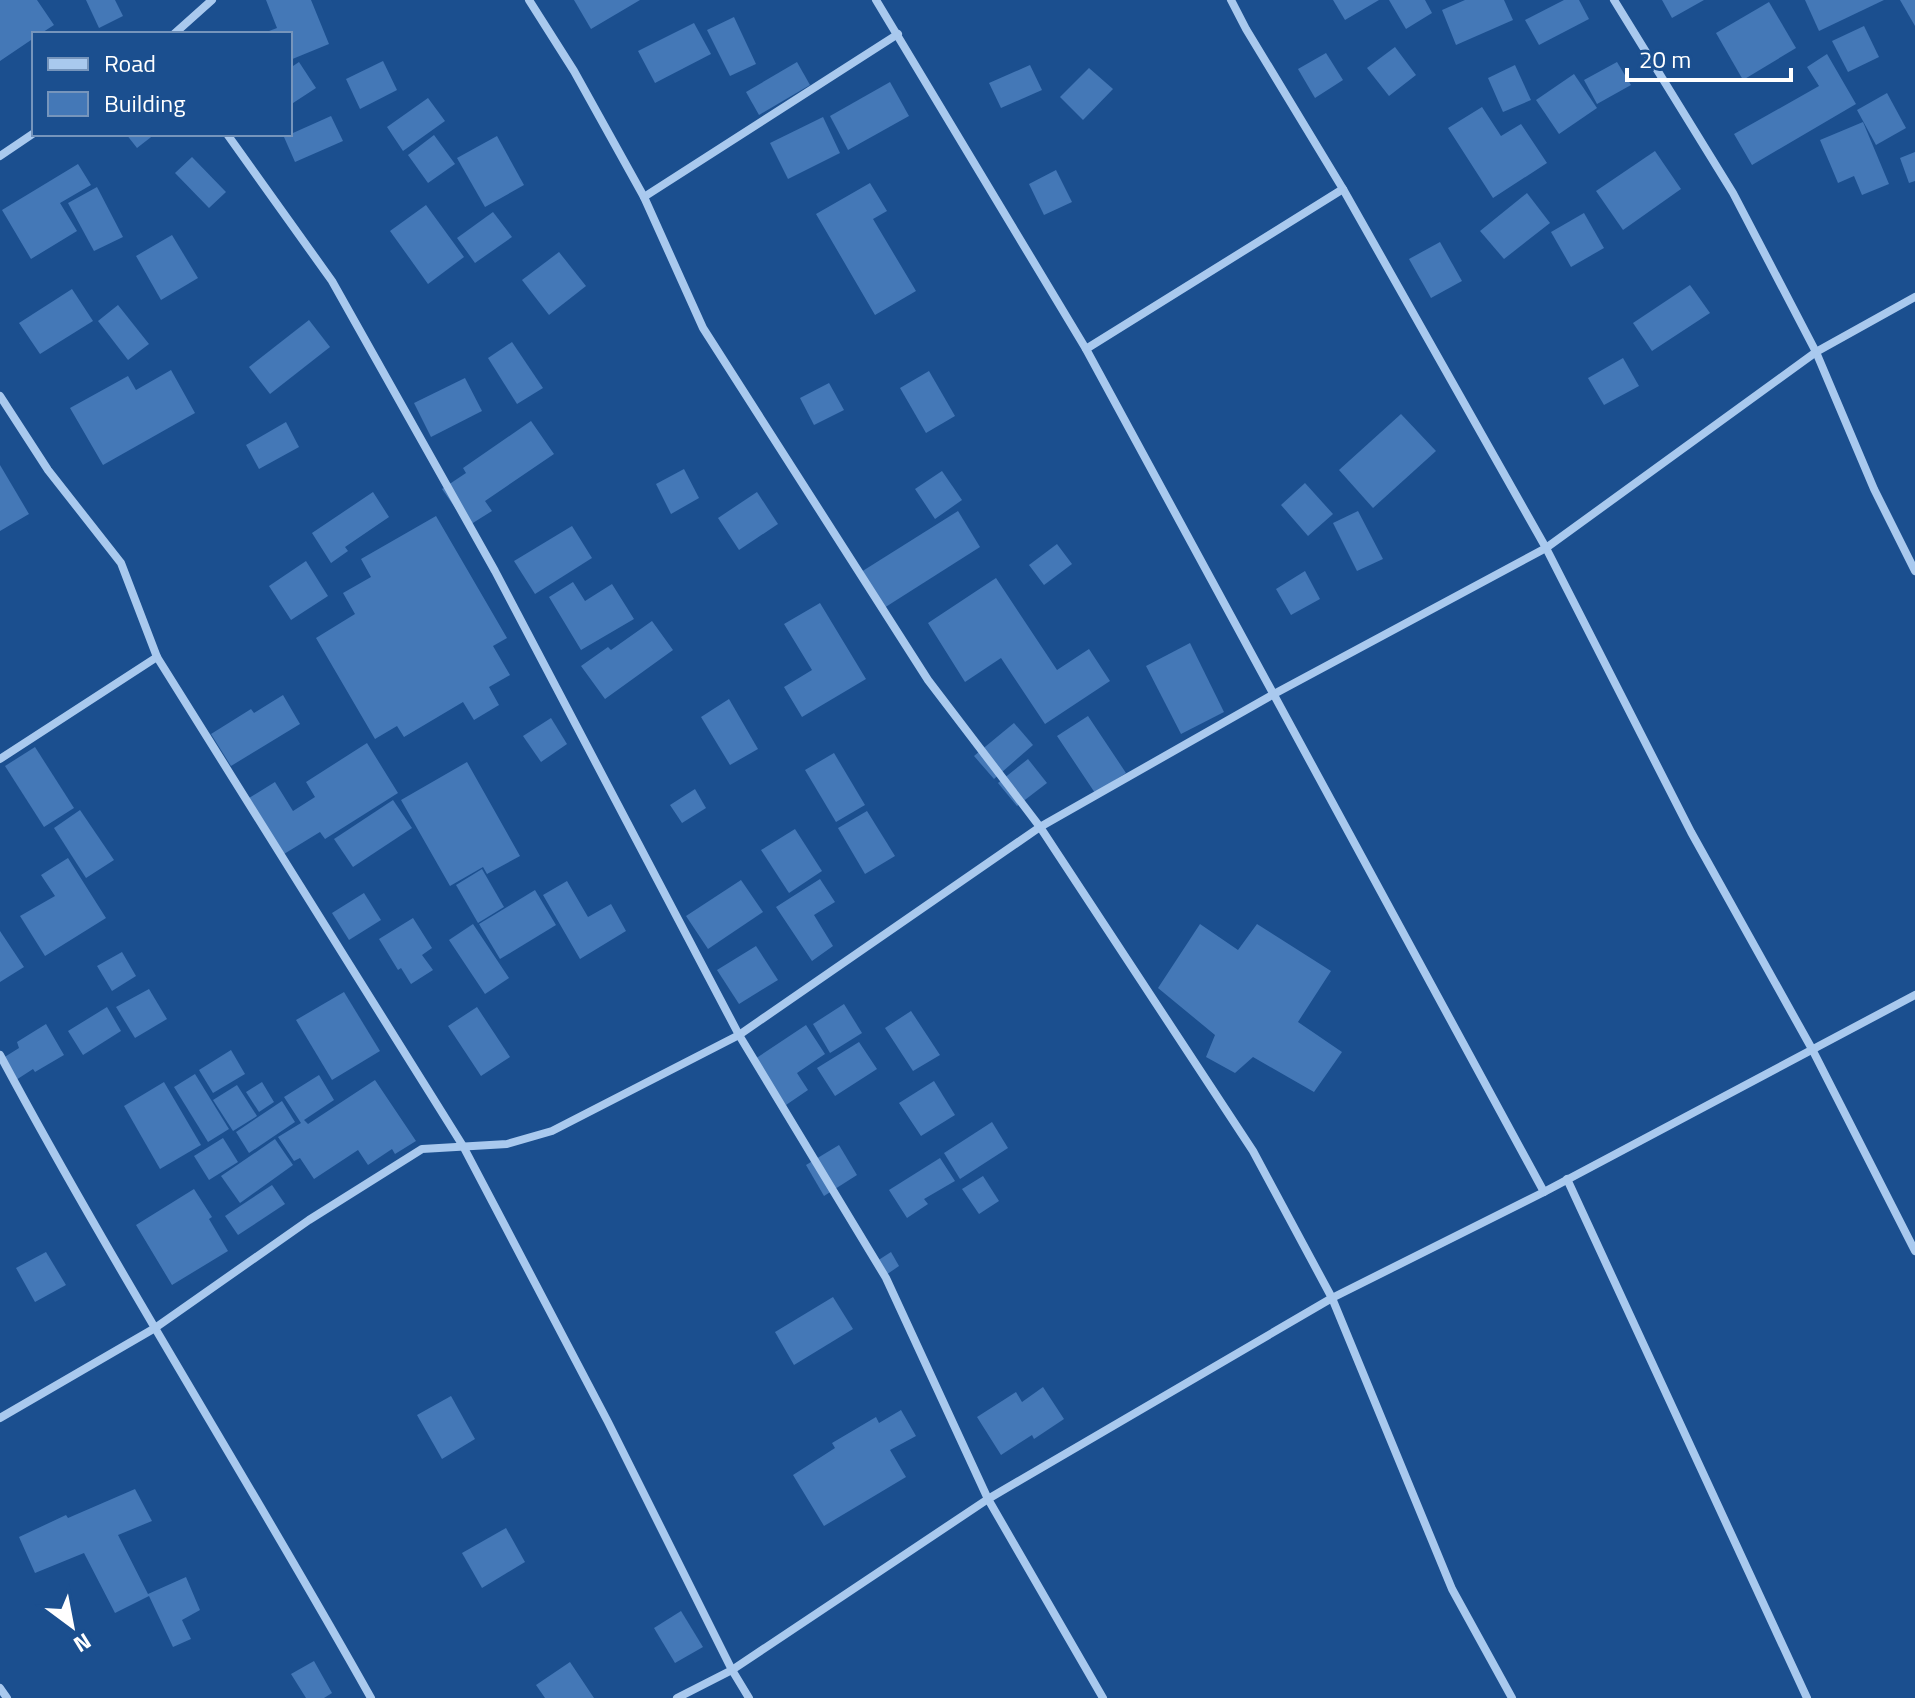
<svg xmlns="http://www.w3.org/2000/svg" width="1915" height="1698" viewBox="0 0 1915 1698" font-family="'Titillium Web',sans-serif">
<style>
.building{fill:#4478b7}
.lines{fill:none;stroke-linecap:round;stroke-linejoin:round}
.minor{stroke:#a9c9ee;stroke-width:8}
</style>
<rect width="100%" height="100%" fill="#1b4f8f"/>
<g class="building">
<path d="M0,0H37L54,25L40,34H34V38L0,61Z"/>
<path d="M86,0H115L123,16L99,28Z"/>
<path d="M266,0H311L329,44L290,60V34H261L277,28Z"/>
<path d="M574,0H640L591,29Z"/>
<path d="M1333,0H1379L1345,20Z"/>
<path d="M1389,0H1425L1432,13L1406,29Z"/>
<path d="M1465,0H1504L1513,20L1456,45L1442,10Z"/>
<path d="M1564,0H1579L1589,19L1539,45L1525,20Z"/>
<path d="M1662,0H1704L1672,18Z"/>
<path d="M1805,0H1884L1819,31Z"/>
<path d="M1900,0H1915V26Z"/>
<path d="M1769,2L1796,48L1743,80L1716,33Z"/>
<path d="M734,17L756,64L730,76L707,30Z"/>
<path d="M694,23L711,54L655,83L638,51Z"/>
<path d="M1864,26L1879,57L1848,72L1832,41Z"/>
<path d="M1395,47L1416,75L1389,96L1367,68Z"/>
<path d="M1326,53L1343,80L1315,98L1298,69Z"/>
<path d="M1827,54L1856,104L1752,165L1734,134L1819,86L1807,67Z"/>
<path d="M383,61L397,90L360,109L346,79Z"/>
<path d="M299,62L316,88L290,105V68Z"/>
<path d="M797,62L810,85L759,115L746,92Z"/>
<path d="M1617,62L1631,85L1597,104L1584,80Z"/>
<path d="M1030,65L1042,90L1001,108L989,83Z"/>
<path d="M1515,65L1531,100L1503,112L1488,78Z"/>
<path d="M1089,68L1113,89L1083,120L1060,97Z"/>
<path d="M1574,74L1597,108L1559,134L1536,100Z"/>
<path d="M890,82L909,116L848,150L830,116Z"/>
<path d="M1887,93L1906,128L1876,145L1857,110Z"/>
<path d="M428,98L445,121L403,151L387,127Z"/>
<path d="M1482,107L1501,136L1521,124L1547,163L1493,198L1448,128Z"/>
<path d="M331,116L343,141L295,162L284,137Z"/>
<path d="M823,117L840,153L788,179L770,143Z"/>
<path d="M1863,122L1889,184L1862,195L1854,176L1838,183L1820,140Z"/>
<path d="M126,134H155L137,148Z"/>
<path d="M434,135L455,164L428,183L408,155Z"/>
<path d="M497,136L524,185L485,207L457,158Z"/>
<path d="M1655,151L1681,189L1623,230L1596,191Z"/>
<path d="M1915,152V181L1909,183L1900,158Z"/>
<path d="M192,157L226,192L209,208L175,173Z"/>
<path d="M78,164L91,185L60,203L77,231L31,259L2,210Z"/>
<path d="M1056,170L1072,202L1044,215L1029,184Z"/>
<path d="M870,183L887,211L873,219L916,291L875,315L816,214Z"/>
<path d="M97,187L123,237L94,251L68,203Z"/>
<path d="M1527,193L1550,223L1504,259L1480,231Z"/>
<path d="M426,205L464,257L428,284L390,231Z"/>
<path d="M493,212L512,237L475,263L457,238Z"/>
<path d="M1584,213L1604,248L1571,267L1551,232Z"/>
<path d="M172,235L198,278L161,300L136,256Z"/>
<path d="M1440,242L1462,281L1431,298L1409,259Z"/>
<path d="M559,252L586,286L549,315L522,280Z"/>
<path d="M1690,285L1710,313L1652,351L1633,323Z"/>
<path d="M72,289L93,321L40,354L19,323Z"/>
<path d="M118,305L149,344L128,360L98,321Z"/>
<path d="M309,320L330,347L270,394L249,367Z"/>
<path d="M512,342L543,388L517,404L488,358Z"/>
<path d="M1623,358L1639,386L1604,405L1588,378Z"/>
<path d="M171,370L195,413L103,465L70,408L128,376L136,390Z"/>
<path d="M929,371L955,416L926,433L900,388Z"/>
<path d="M465,378L482,411L431,437L414,403Z"/>
<path d="M829,383L844,410L814,425L800,398Z"/>
<path d="M1401,414L1436,451L1373,508L1339,470Z"/>
<path d="M531,421L554,454L485,501L492,511L468,526L442,489L466,473L463,468Z"/>
<path d="M286,422L299,447L259,469L246,445Z"/>
<path d="M0,465L29,514L0,531Z"/>
<path d="M684,469L699,498L671,514L656,484Z"/>
<path d="M942,471L962,500L935,519L915,489Z"/>
<path d="M1305,483L1333,514L1308,536L1281,505Z"/>
<path d="M373,492L389,517L345,547L348,551L331,563L312,533Z"/>
<path d="M757,492L778,524L739,550L718,518Z"/>
<path d="M958,511L980,547L884,608L861,572Z"/>
<path d="M1358,511L1383,559L1357,571L1333,523Z"/>
<path d="M436,516L507,638L493,646L510,675L489,687L499,705L474,720L463,702L404,737L397,726L375,739L316,638L355,614L343,593L371,577L361,559Z"/>
<path d="M572,526L592,558L535,594L514,561Z"/>
<path d="M1057,544L1072,564L1044,585L1029,565Z"/>
<path d="M306,561L328,596L291,620L269,586Z"/>
<path d="M1305,571L1320,599L1291,615L1276,589Z"/>
<path d="M996,578L1057,670L1089,649L1110,681L1045,724L1001,658L965,682L928,623Z"/>
<path d="M573,582L585,601L612,584L634,619L581,650L549,597Z"/>
<path d="M820,603L866,679L802,717L784,687L812,670L784,624Z"/>
<path d="M652,621L673,650L605,699L581,666L608,647L611,650Z"/>
<path d="M1190,643L1224,712L1181,734L1146,666Z"/>
<path d="M283,695L300,724L231,766L211,734L251,709L254,713Z"/>
<path d="M729,699L758,749L730,765L701,717Z"/>
<path d="M1088,716L1126,773L1095,793L1057,736Z"/>
<path d="M551,718L567,744L541,762L523,736Z"/>
<path d="M1014,723L1033,745L994,779L974,756Z"/>
<path d="M367,743L398,793L325,839L320,832L284,854L249,798L275,782L293,811L315,797L306,782Z"/>
<path d="M35,747L74,808L44,827L5,766Z"/>
<path d="M834,753L865,805L836,822L805,770Z"/>
<path d="M1028,759L1047,783L1017,806L998,783Z"/>
<path d="M467,762L520,856L487,874L483,867L450,886L401,800Z"/>
<path d="M695,789L706,808L682,823L670,805Z"/>
<path d="M393,800L412,828L353,867L334,839Z"/>
<path d="M80,810L114,860L86,878L54,828Z"/>
<path d="M867,811L895,856L865,874L838,828Z"/>
<path d="M795,829L822,871L789,893L761,850Z"/>
<path d="M68,858L106,918L45,956L20,916L55,896L41,875Z"/>
<path d="M482,869L504,907L478,923L456,885Z"/>
<path d="M820,879L835,902L814,915L833,946L812,961L776,907Z"/>
<path d="M741,880L763,912L708,949L686,916Z"/>
<path d="M567,881L588,917L611,904L626,931L580,959L543,895Z"/>
<path d="M535,890L556,925L500,959L479,924Z"/>
<path d="M364,893L381,920L349,940L332,913Z"/>
<path d="M413,918L432,948L422,955L433,970L411,984L401,968L398,970L379,939Z"/>
<path d="M473,924L509,978L485,994L449,940Z"/>
<path d="M1200,924L1238,950L1257,924L1331,971L1298,1022L1342,1052L1314,1092L1253,1057L1235,1073L1206,1057L1215,1035L1158,988Z"/>
<path d="M0,931L24,967L0,982Z"/>
<path d="M756,946L778,980L739,1004L717,970Z"/>
<path d="M122,952L136,976L112,991L97,966Z"/>
<path d="M149,989L167,1019L135,1038L116,1007Z"/>
<path d="M344,992L380,1051L332,1080L296,1020Z"/>
<path d="M844,1004L862,1033L830,1053L813,1024Z"/>
<path d="M107,1007L121,1031L83,1055L68,1031Z"/>
<path d="M477,1007L510,1057L481,1076L448,1026Z"/>
<path d="M911,1011L940,1055L913,1071L885,1028Z"/>
<path d="M46,1024L64,1055L35,1072L33,1069L16,1080L3,1058L19,1048L17,1042Z"/>
<path d="M806,1025L825,1054L797,1073L808,1090L786,1105L755,1059Z"/>
<path d="M859,1042L877,1069L835,1096L817,1068Z"/>
<path d="M231,1050L245,1074L213,1093L199,1070Z"/>
<path d="M195,1074L229,1129L208,1142L174,1087Z"/>
<path d="M319,1075L334,1100L304,1120L308,1124L375,1080L416,1141L395,1154L392,1149L368,1165L358,1150L314,1179L300,1158L294,1161L278,1137L301,1123L284,1097Z"/>
<path d="M934,1081L955,1115L921,1136L899,1103Z"/>
<path d="M164,1082L201,1145L160,1169L124,1106Z"/>
<path d="M262,1082L274,1102L259,1112L246,1092Z"/>
<path d="M237,1085L257,1116L233,1131L213,1100Z"/>
<path d="M282,1101L295,1122L249,1153L236,1132Z"/>
<path d="M992,1122L1008,1148L960,1179L944,1153Z"/>
<path d="M223,1138L238,1162L209,1180L194,1156Z"/>
<path d="M275,1139L293,1165L240,1203L221,1176Z"/>
<path d="M839,1145L857,1175L824,1196L806,1165Z"/>
<path d="M940,1158L955,1181L924,1199L928,1204L907,1218L889,1190Z"/>
<path d="M983,1176L999,1201L979,1214L962,1189Z"/>
<path d="M272,1185L285,1204L238,1235L225,1216Z"/>
<path d="M194,1189L212,1217L209,1219L228,1251L172,1285L136,1225Z"/>
<path d="M46,1252L66,1285L35,1302L16,1268Z"/>
<path d="M891,1252L899,1266L886,1275L877,1261Z"/>
<path d="M833,1297L853,1329L794,1365L775,1332Z"/>
<path d="M1043,1387L1064,1419L1034,1439L1032,1435L1001,1455L977,1417L1016,1392L1022,1402Z"/>
<path d="M451,1396L475,1439L442,1459L417,1415Z"/>
<path d="M901,1410L916,1436L890,1450L906,1477L824,1526L793,1475L835,1448L832,1443L876,1417L879,1423Z"/>
<path d="M135,1489L152,1521L118,1535L148,1594L186,1577L200,1610L182,1620L191,1639L173,1647L149,1596L115,1613L84,1553L35,1573L19,1537L66,1515L68,1518Z"/>
<path d="M506,1528L525,1562L482,1588L462,1553Z"/>
<path d="M681,1611L703,1647L675,1663L654,1628Z"/>
<path d="M314,1661L332,1693L324,1698H306L291,1674Z"/>
<path d="M570,1662L594,1698H545L536,1685Z"/>
</g>
<g class="lines">
<g class="minor">
<path d="M529,0L574,71L644,197L703,328L928,680L1040,827L1253,1151L1332,1298L1452,1589L1512,1698"/>
<path d="M876,0L1086,349L1544,1192"/>
<path d="M1231,0L1246,29L1343,189L1546,548L1691,832L1812,1049L1915,1251"/>
<path d="M1614,0L1733,193L1816,352L1874,489L1915,571"/>
<path d="M174,34L212,0"/>
<path d="M227,134L332,281L495,571L739,1035L886,1278L988,1499L1103,1698"/>
<path d="M0,156L34,133"/>
<path d="M644,197L898,34"/>
<path d="M1086,349L1343,189"/>
<path d="M0,396L48,470L121,563L157,657L463,1146L608,1422L732,1670L749,1698"/>
<path d="M0,759L157,657"/>
<path d="M0,1055C117,1273 250,1482 371,1698"/>
<path d="M1567,1179L1807,1698"/>
<path d="M0,1418L155,1328L309,1220L422,1149L507,1144L552,1131L739,1035L1040,827L1274,694L1546,548L1816,352L1915,297"/>
<path d="M0,1688L7,1698"/>
<path d="M677,1698L732,1670L988,1499L1332,1298L1544,1192L1915,995"/>
</g>
</g>
<rect x="32" y="32" width="260" height="104" fill="#1b4f8f" stroke="#7695bc" stroke-width="2"/>
<rect x="48" y="58" width="40" height="12" fill="#a9c9ee" stroke="#7695bc" stroke-width="2"/>
<text x="104" y="72" font-size="24" fill="#ffffff">Road</text>
<rect x="48" y="92" width="40" height="24" fill="#4478b7" stroke="#7695bc" stroke-width="2"/>
<text x="104" y="112" font-size="24" fill="#ffffff">Building</text>
<g transform="translate(72 1626) rotate(148)" stroke="#1b4f8f" stroke-width="6" paint-order="stroke">
<path d="M0-6L14 30L0 20L-14 30Z" fill="#ffffff"/>
<text y="-12" font-size="22" font-weight="bold" text-anchor="middle" fill="#ffffff">N</text>
</g>
<path d="M1627 68v12h164v-12" fill="none" stroke="#ffffff" stroke-width="4"/>
<text x="1639" y="68" font-size="24" fill="#ffffff" stroke="#1b4f8f" stroke-width="6" paint-order="stroke">20 m</text>
</svg>
